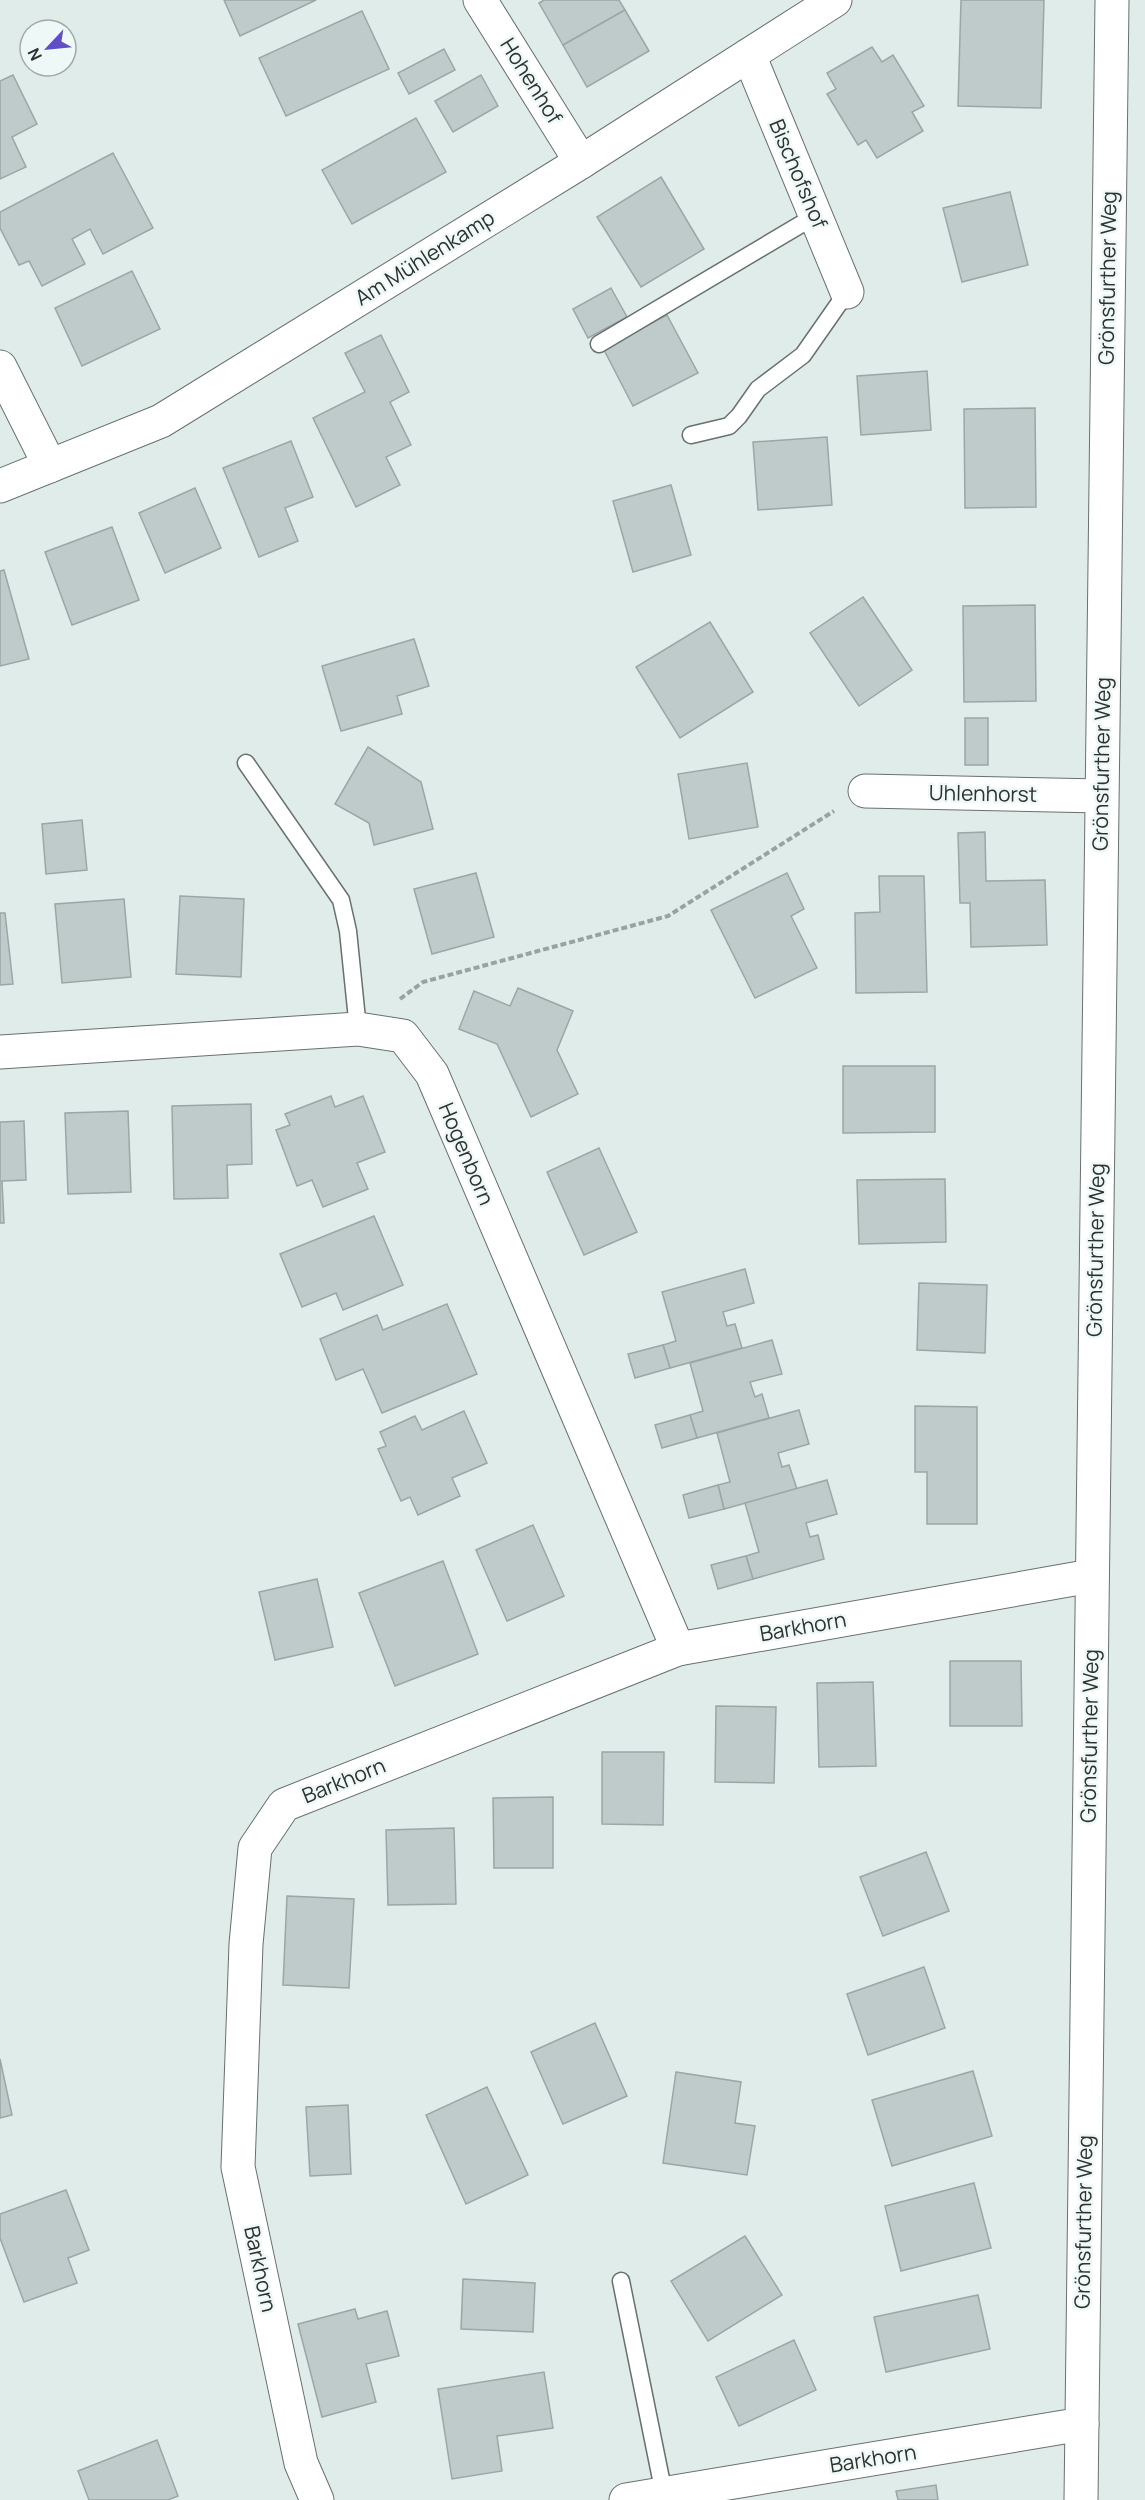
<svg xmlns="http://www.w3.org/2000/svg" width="1145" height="2500" viewBox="0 0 1145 2500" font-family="Manrope,sans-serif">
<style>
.building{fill:#bfcacb;stroke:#9ba6a7;stroke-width:1.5}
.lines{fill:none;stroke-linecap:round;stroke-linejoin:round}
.lane-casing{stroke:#677170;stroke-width:19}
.street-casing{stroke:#677170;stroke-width:35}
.path{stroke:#99a2a0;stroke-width:4;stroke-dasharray:6 3;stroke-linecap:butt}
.lane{stroke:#fff;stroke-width:16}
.street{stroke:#fff;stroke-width:33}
.labels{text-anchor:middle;stroke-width:5;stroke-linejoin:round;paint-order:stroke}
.street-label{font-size:21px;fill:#2d3130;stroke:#eef9f7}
</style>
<rect width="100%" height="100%" fill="#e0ecea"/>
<g class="building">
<path d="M224,0H316L240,36Z"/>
<path d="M544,0H619L625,10L563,45L539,3Z"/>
<path d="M961,0H1044L1041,108L958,106Z"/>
<path d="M625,10L649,51L587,87L563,45Z"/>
<path d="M362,11L389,69L286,116L259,58Z"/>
<path d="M872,47L882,62L893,55L924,106L912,112L923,131L877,158L866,140L858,145L827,94L836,89L827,73Z"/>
<path d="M444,49L455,70L409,94L398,73Z"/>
<path d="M13,75L37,124L12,137L26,167L0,179V81Z"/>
<path d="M481,75L498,106L453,132L435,101Z"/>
<path d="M416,118L446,172L352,224L322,170Z"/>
<path d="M113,153L153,228L103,254L90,229L72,239L85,264L42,286L29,261L19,265L0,228V212Z"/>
<path d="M661,177L704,249L641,287L597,217Z"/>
<path d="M1010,192L1028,265L962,282L943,208Z"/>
<path d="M132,271L160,329L82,366L55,308Z"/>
<path d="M611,288L627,317L588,338L573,309Z"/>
<path d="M667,315L698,373L633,406L603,348Z"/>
<path d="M381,335L409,392L390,402L411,445L386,457L400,485L356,507L313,418L365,392L345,353Z"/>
<path d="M927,371L931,430L861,435L857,376Z"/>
<path d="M1035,408L1036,507L965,508L964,409Z"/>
<path d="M827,437L832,505L758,510L753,442Z"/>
<path d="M291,441L313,497L285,508L298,541L259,557L223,468Z"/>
<path d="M671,485L691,555L633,572L613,501Z"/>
<path d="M195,488L221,548L165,573L139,513Z"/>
<path d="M112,527L139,600L72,625L45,552Z"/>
<path d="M4,570L29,659L0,666V571Z"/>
<path d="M863,597L912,670L859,706L810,633Z"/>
<path d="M1035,605L1036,701L964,702L963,606Z"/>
<path d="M710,622L753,692L680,738L636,667Z"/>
<path d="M414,639L429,686L397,696L402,714L341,731L322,666Z"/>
<rect x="965" y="718" width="23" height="47"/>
<path d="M368,747L421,782L433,829L374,845L369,823L335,804Z"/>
<path d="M747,763L758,827L689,839L678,774Z"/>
<path d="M82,820L87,870L46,874L42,824Z"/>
<path d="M985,832L986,881L1045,880L1047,945L971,947L970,903H960L958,833Z"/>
<path d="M476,873L494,937L432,954L414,889Z"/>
<path d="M787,873L804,909L791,916L817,968L755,998L711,910Z"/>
<path d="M879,876H924L927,992L856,993L855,913L880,912Z"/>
<path d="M180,896L244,899L241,977L176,974Z"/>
<path d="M124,899L131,977L62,983L55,904Z"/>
<path d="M0,913H5L13,984L0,985Z"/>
<path d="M518,988L573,1011L557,1050L578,1094L531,1117L497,1044L459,1029L474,991L510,1006Z"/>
<path d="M843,1066H935V1132L843,1133Z"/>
<path d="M331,1096L335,1107L363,1096L385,1152L357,1163L368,1189L323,1207L312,1180L297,1186L276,1130L290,1125L285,1114Z"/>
<path d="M251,1104L252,1164L227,1165L228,1198L174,1199L172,1106Z"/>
<path d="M128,1111L131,1192L68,1194L65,1113Z"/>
<path d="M24,1121L26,1180L2,1181L4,1223H0V1122Z"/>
<path d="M599,1148L637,1232L584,1255L547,1172Z"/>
<path d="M945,1179L946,1242L859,1244L857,1180Z"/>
<path d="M374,1216L403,1285L343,1310L336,1293L302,1307L280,1254Z"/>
<path d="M745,1269L754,1303L723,1312L727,1326L735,1324L742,1348L670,1368L663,1345L676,1341L662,1292Z"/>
<path d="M919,1283L987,1285L985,1353L917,1350Z"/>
<path d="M447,1304L477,1374L382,1413L363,1369L336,1380L320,1339L377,1315L383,1330Z"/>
<path d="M772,1340L782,1374L750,1382L755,1397L762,1394L769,1418L697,1438L690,1415L703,1411L690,1363Z"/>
<path d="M663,1345L670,1368L635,1378L628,1354Z"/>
<path d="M915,1406L977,1407V1524H927V1472H915Z"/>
<path d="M799,1410L809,1444L778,1453L782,1467L789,1465L797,1489L724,1509L718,1485L730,1482L717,1433Z"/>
<path d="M464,1411L487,1463L452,1478L460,1496L418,1515L410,1497L401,1501L378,1449L386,1446L380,1432L415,1416L422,1430Z"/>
<path d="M690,1415L697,1438L662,1448L655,1425Z"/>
<path d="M827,1480L837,1514L806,1523L810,1537L818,1535L824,1559L753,1579L746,1556L759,1552L745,1503Z"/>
<path d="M718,1485L724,1509L689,1518L683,1495Z"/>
<path d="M533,1525L564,1596L507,1621L476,1550Z"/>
<path d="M746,1556L753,1579L718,1589L711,1565Z"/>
<path d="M443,1561L478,1654L395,1686L359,1593Z"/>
<path d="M317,1579L333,1647L275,1660L259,1592Z"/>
<path d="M950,1661H1021L1022,1726H950Z"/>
<path d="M873,1682L876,1766L819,1767L817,1683Z"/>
<path d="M716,1706L776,1707L774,1783L715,1782Z"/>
<path d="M602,1752H664L663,1825L602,1824Z"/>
<path d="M553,1797V1868H494L493,1798Z"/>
<path d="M454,1828L456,1904L388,1905L386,1830Z"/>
<path d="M926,1852L949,1911L883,1936L860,1877Z"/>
<path d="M287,1896L354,1899L349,1988L283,1985Z"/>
<path d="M924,1967L945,2028L868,2055L847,1994Z"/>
<path d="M595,2023L627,2096L563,2124L531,2052Z"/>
<path d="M0,2059L12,2115L0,2118Z"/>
<path d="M973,2071L992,2136L892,2166L872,2100Z"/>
<path d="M676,2072L741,2082L735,2123L755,2126L747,2175L663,2163Z"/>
<path d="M487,2087L528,2175L466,2204L426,2115Z"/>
<path d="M348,2105L351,2174L310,2176L306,2107Z"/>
<path d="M974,2183L991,2248L901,2271L885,2206Z"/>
<path d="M66,2190L89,2250L68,2258L77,2283L24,2302L0,2238V2214Z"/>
<path d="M745,2236L782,2295L708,2341L671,2281Z"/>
<path d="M463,2279L535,2283L533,2332L461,2329Z"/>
<path d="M978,2295L990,2349L886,2372L874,2317Z"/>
<path d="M355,2309L358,2319L387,2311L399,2356L366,2364L376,2402L322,2417L298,2324Z"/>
<path d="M794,2340L816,2390L739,2426L716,2377Z"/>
<path d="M544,2372L553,2428L497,2436L502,2471L452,2479L438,2389Z"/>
<path d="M157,2440L178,2496L168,2500H89L78,2471Z"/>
<path d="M936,2485L938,2500H898L896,2491Z"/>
</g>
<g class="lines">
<g class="lane-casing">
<g id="lane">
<path d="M599,344L815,216"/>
<path d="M691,435L729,426L739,416L758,389L803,355L847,292"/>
<path d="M246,763L341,900L348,931L358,1029"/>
<path d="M621,2281L664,2494"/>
</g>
</g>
<g class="street-casing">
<g id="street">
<path d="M480,0L581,162"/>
<path d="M749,55L847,292"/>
<path d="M0,367L50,466"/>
<path d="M0,486L161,421L581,162L835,0"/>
<path d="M865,791L1101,796"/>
<path d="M0,1052L358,1029L403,1036L432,1074L678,1649"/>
<path d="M317,2500L301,2463L238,2167L246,1944L255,1848L284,1805L678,1649L1091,1576"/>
<path d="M626,2500L1082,2424"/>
<path d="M1081,2500L1112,0"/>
</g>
</g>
<path class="path" d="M400,999L423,982L668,916L834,811"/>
<use href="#lane" class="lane"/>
<use href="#street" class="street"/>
</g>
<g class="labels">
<g class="street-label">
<text transform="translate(531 81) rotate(58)" y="7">Hohenhof</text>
<text transform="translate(798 174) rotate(67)" y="7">Bischofshof</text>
<text transform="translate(425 258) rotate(-32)" y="7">Am Mühlenkamp</text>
<text transform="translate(1108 278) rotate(-89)" y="7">Grönsfurther Weg</text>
<text transform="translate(1102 764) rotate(-89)" y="7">Grönsfurther Weg</text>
<text transform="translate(983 794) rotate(1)" y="7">Uhlenhorst</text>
<text transform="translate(466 1154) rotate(67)" y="7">Hogenborn</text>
<text transform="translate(1096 1250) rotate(-89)" y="7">Grönsfurther Weg</text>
<text transform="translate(803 1627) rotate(-10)" y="7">Barkhorn</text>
<text transform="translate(1090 1736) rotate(-89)" y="7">Grönsfurther Weg</text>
<text transform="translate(344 1781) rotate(-22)" y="7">Barkhorn</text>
<text transform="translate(1084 2222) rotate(-89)" y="7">Grönsfurther Weg</text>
<text transform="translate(260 2269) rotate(78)" y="7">Barkhorn</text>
<text transform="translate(873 2459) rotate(-9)" y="7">Barkhorn</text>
</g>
</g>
<g transform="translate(48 48) rotate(244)"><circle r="28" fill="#eef9f7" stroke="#a1a9a7" stroke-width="1.5"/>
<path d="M0-4.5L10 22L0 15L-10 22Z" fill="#614dc6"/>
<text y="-9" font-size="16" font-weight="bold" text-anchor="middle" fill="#2d3130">N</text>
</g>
</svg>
